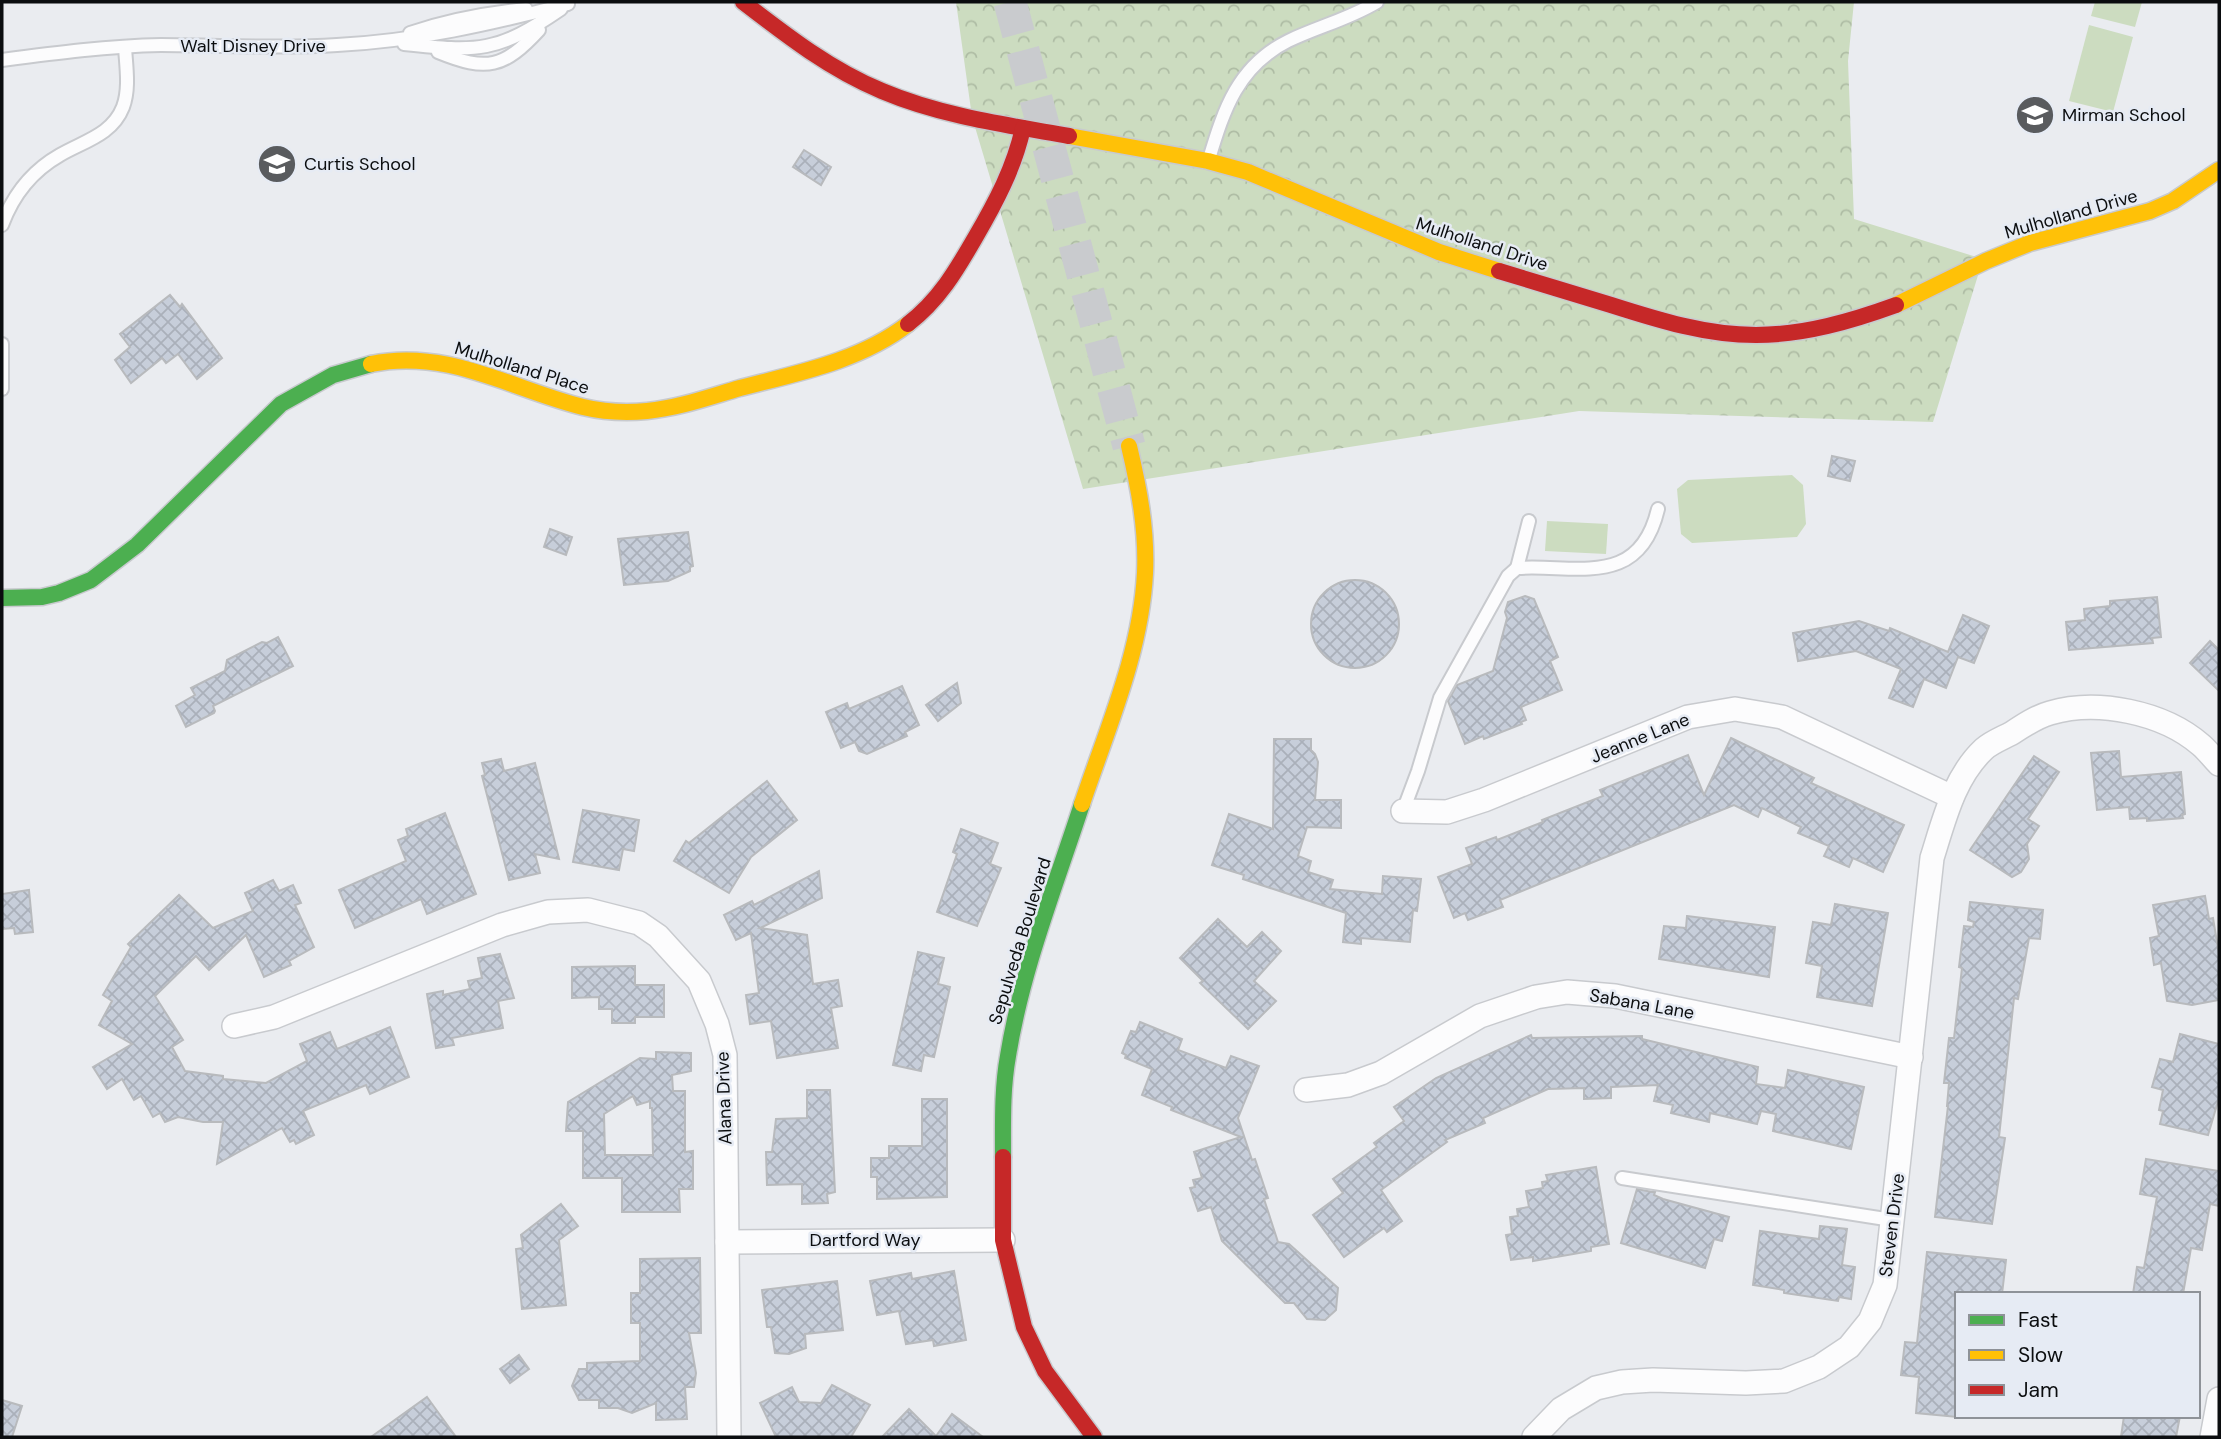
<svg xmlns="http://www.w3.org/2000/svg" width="2221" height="1439" viewBox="0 0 2221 1439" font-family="'DM Sans',sans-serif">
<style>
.green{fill:#ccdcc0}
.forest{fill:url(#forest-crowns)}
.building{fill:url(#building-cross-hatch);stroke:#b8babd;stroke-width:2;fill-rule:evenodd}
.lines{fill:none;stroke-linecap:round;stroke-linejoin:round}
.secondary-tunnel{stroke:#c9cbce;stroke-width:33;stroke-dasharray:33 17;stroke-linecap:butt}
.lane-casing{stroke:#c8cace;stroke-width:16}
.street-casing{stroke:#c8cace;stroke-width:26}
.fast-casing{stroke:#c8cace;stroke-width:19}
.slow-casing{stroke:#c8cace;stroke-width:19}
.jam-casing{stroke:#c8cace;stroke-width:19}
.lane{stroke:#fcfcfd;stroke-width:12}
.street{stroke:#fcfcfd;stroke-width:23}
.fast{stroke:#4caf50;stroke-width:16}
.slow{stroke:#ffc107;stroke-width:16}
.jam{stroke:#c62828;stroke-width:16}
.labels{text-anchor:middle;stroke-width:5;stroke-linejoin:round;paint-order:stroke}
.street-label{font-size:18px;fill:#0b0d0f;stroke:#e6ebf4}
.poi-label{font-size:18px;fill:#0b0d0f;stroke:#e6ebf4;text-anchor:start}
</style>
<defs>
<pattern id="forest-crowns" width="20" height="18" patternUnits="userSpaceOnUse" patternTransform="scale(1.75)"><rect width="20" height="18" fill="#ccdcc0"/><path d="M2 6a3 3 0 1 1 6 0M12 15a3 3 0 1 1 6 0" fill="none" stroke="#aebca4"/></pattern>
<pattern id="building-cross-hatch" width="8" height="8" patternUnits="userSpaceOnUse" patternTransform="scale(1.75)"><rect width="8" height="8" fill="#c7ceda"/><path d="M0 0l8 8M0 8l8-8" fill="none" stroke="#aab0ba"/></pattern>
</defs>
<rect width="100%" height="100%" fill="#eaecf0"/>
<g class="green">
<path d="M2095,2H2142L2135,27L2091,16Z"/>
<path d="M2089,25L2133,37L2113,112L2069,101Z"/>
<path d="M1792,475L1803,485L1806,524L1797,537L1692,543L1681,534L1677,489L1688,480Z"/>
<path d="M1547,521L1608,524L1606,554L1545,551Z"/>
</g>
<path class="forest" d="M956,2H1854L1848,61L1854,219L1983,259L1933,422L1579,411L1083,489L972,117Z"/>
<g class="building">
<path d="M804,150L831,167L821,185L793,167Z"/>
<path d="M170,295L180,307L182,304L222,358L197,379L178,354L166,363L162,358L131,383L115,360L130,347L120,334Z"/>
<path d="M1832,456L1855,461L1850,481L1828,476Z"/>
<path d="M550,529L572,537L566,555L544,547Z"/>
<path d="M688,532L693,566L690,567V571L668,581L624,585L618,539Z"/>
<circle cx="1355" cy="624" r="44"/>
<path d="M1525,596L1534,599L1558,657L1550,661L1562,690L1521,707L1526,720L1521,722L1522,724L1484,739L1483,736L1465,744L1448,701L1457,685L1493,671L1507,618L1505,612L1508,602Z"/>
<path d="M2157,597L2161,637L2152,638L2153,643L2069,650L2066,622L2085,620L2084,609L2110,606V601Z"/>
<path d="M1963,615L1989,626L1974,663L1958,657L1946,688L1924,679L1913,707L1889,698L1901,669L1856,651L1798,661L1793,633L1859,621L1889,631L1890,628L1948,652Z"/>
<path d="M278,637L293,666L213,706L215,711L214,713L186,727L176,706L195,695L191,688L225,671L227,660L262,642L267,643Z"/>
<path d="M2210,641L2219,650V691L2190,663Z"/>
<path d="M957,683L961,703L938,721L926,705Z"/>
<path d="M902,686L919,725L905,732L907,736L867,754L859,751L855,742L841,748L826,712L847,703L849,709Z"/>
<path d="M1731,738L1814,778L1811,783L1904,825L1883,872L1853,858L1849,867L1824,856L1829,846L1798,833L1801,827L1762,808L1758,817L1734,805L1512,895L1500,900L1503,907L1468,920L1465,913L1454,918L1438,877L1472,864L1466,848L1496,837L1497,840L1543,822L1542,820L1603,796L1600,790L1688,755L1704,795Z"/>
<path d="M1274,739H1311V750L1315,754L1318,762L1315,800H1341V828L1307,827L1298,856L1311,861L1308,872L1333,880L1330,889L1382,894L1383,876L1421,879L1417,911L1413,910L1410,942L1361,938V944L1343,942L1346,913L1243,879L1244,875L1212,865L1229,814L1273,829Z"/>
<path d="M2119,751L2121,777L2181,772L2185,814L2182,815L2183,818L2147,821V818L2130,819L2129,807L2097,810L2091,753Z"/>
<path d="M2034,756L2059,772L2028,819L2039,826L2027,844L2029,859L2021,872L2012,877L1970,850Z"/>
<path d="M501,759L504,771L535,763L559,859L535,854L540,873L509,880L482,776L485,775L482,763Z"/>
<path d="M767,781L797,820L751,857L729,893L674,861L686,841L689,843Z"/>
<path d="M583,810L639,820L634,851L623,849L619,870L573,862Z"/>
<path d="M445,813L476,894L427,914L421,899L355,928L339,890L406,861L398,840L408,836L406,829Z"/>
<path d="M961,829L998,843L990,864L1001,868L977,926L937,912L957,854L953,852Z"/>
<path d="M819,871L822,898L760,928L807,935L813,984L838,980L842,1006L831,1008L838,1048L777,1058L771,1021L750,1024L746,995L759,993L751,933L736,940L724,915L752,901L754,905Z"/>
<path d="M273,880L279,891L293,885L301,903L295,905L314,947L289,961L291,965L264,977L246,935L209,970L196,956L155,996L183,1040L172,1047L185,1071L223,1076V1079L266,1083L307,1061L300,1044L330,1032L337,1049L390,1027L409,1077L370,1094L366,1085L303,1111L314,1135L296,1144L294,1140L290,1142L282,1128L217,1164L223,1122H203L178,1117L165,1122L160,1113L153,1117L141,1096L134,1100L122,1079L107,1089L93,1067L132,1044L99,1025L112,1001L103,995L131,947L128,944L179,895L213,928L253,911L245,893Z"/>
<path d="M29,890L33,932L15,934L14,928L2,929V894Z"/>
<path d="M2205,896L2209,919L2213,918L2219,954V1000L2192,1005L2167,1001L2161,963L2154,965L2150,938L2159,936L2153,905Z"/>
<path d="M1970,902L2043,910L2040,939L2029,938L2018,999L2014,998L1999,1137L2005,1138L1992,1224L1935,1217L1948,1106H1947L1949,1083H1944L1949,1038H1954L1962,968L1959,967L1964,926L1973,927L1974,922L1968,920Z"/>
<path d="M1835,904L1888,913L1872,1006L1817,997L1822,966L1806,963L1813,922L1831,925Z"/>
<path d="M1687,916L1775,927L1769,977L1659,959L1664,926L1686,928Z"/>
<path d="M1218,919L1247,947L1262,932L1281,951L1254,981L1276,1001L1248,1029L1200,983L1203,981L1180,958Z"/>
<path d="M918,952L944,958L938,984L950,987L934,1057L924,1055L921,1071L893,1065Z"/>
<path d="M500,954L514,998L498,1001L503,1028L452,1038L454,1045L436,1048L427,994L443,991V995L470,989L468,981L482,978L478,958Z"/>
<path d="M635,966V985H664V1017H635V1023H612V1009H599V997L572,998V967Z"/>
<path d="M1140,1022L1182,1039L1178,1050L1226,1068L1231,1056L1259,1066L1238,1118L1252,1160L1255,1159L1268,1198L1264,1199L1278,1242L1289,1244L1338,1288L1336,1310L1325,1320L1307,1319L1294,1303H1285L1222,1241L1211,1207L1198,1211L1190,1188L1195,1187L1193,1180L1202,1178L1194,1152L1241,1137L1171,1110L1172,1107L1142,1095L1152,1069L1125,1058L1126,1055L1122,1053L1131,1031L1136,1032Z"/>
<path d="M2180,1034L2219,1044V1098L2208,1135L2160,1124L2163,1111L2159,1110L2163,1090L2152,1087L2160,1059L2173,1062Z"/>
<path d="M1531,1035L1532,1038L1642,1036V1039L1758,1067L1756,1084L1785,1088L1788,1070L1864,1087L1851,1149L1773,1131L1776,1114L1761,1111L1757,1124L1710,1113L1709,1122L1671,1113L1673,1105L1654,1101L1658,1085L1611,1087V1098L1584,1099V1088L1548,1089L1483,1118L1485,1123L1445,1140L1447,1142L1381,1190L1402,1221L1387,1232L1384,1228L1344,1257L1313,1215L1343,1193L1333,1179L1377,1147L1374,1143L1404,1121L1394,1107L1436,1078Z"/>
<path d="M656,1052L691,1053V1071L672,1075L673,1091H685V1152L693,1151V1189H679L680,1212H622V1178H583V1131H566L568,1102L640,1058L656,1059ZM633,1096L637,1105L650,1101V1108H652L653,1155H605L604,1114Z"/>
<path d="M807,1090H830L835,1192L827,1194L828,1203L802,1204V1184L767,1185L766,1152H772L776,1119L807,1118Z"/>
<path d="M922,1099H947V1197L877,1199V1177H871V1158H889V1146H922Z"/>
<path d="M2146,1159L2219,1171V1206L2210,1204L2202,1250L2191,1248L2183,1294H2133L2137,1267L2144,1268L2157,1197L2140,1194Z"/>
<path d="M1596,1167L1609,1244L1591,1247V1251L1533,1261V1257L1511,1260L1506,1235L1512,1234L1510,1217L1518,1216L1517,1209L1529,1207L1526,1191L1543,1188L1542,1182L1548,1181L1546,1175Z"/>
<path d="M1637,1189L1652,1192H1655L1654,1195L1663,1199L1729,1217L1722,1241L1714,1239L1705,1268L1621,1243Z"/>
<path d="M561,1204L578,1226L559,1240L566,1305L522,1309L516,1249L523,1248L521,1235Z"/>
<path d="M1820,1226L1847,1229L1842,1265L1855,1267L1851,1299L1839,1297L1838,1301L1784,1293V1290L1753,1285L1760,1231L1819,1239Z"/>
<path d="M1927,1252L2006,1260L2002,1294H1957V1417L1916,1413L1919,1377L1901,1375L1905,1342L1917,1343Z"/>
<path d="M700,1258L701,1333H689L696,1373L694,1387H685L687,1419L656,1420V1403L632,1413L618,1408H599V1400H579L572,1386L579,1369H587V1363L640,1361V1323H631V1293H640V1259Z"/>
<path d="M954,1271L966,1340L934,1346L933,1340L906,1344L899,1311L877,1315L870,1281L911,1273L912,1279Z"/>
<path d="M837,1281L843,1330L805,1334L806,1348L789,1354L775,1353L771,1327H767L762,1290Z"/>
<path d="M519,1355L529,1369L510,1383L500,1369Z"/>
<path d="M832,1385L870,1405L851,1437H776L760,1403L792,1387L799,1402L821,1403Z"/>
<path d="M427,1397L456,1437H371Z"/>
<path d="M2,1400L22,1406L12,1437H2Z"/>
<path d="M909,1409L936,1436L952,1414L983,1437H882Z"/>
<path d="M2124,1416H2180L2176,1437H2121Z"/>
</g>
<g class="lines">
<path class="secondary-tunnel" d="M1010,2L1129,446"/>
<g class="lane-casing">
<g id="lane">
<path d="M410,33C448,20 486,13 526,9"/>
<path d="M404,44C478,52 497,53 561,9"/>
<path d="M438,52C487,72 504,68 539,30"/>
<path d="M2,60C55,53 108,46 161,45C220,45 278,49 337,45C416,41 491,24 568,4"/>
<path d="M1209,159C1224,109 1238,66 1288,41C1317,27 1349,19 1377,2"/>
<path d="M2,225C13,195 32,171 60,155C84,141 112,135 123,107C130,88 126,66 125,47"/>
<path d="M2,344V389"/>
<path d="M1517,568L1529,521"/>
<path d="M1403,811L1418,771L1440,698L1508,576L1517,568C1577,564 1639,589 1658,509"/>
<path d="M1622,1178L1892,1220"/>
</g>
</g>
<g class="street-casing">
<g id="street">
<path d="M1403,811L1447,812L1484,800L1688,717L1735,709L1782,717L1952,797"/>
<path d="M234,1026L274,1017L502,925L548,912L588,910L639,923L658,936L699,981L717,1024L725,1055L729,1437"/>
<path d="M1306,1090L1348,1085L1381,1073L1480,1016L1536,997L1567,992L1615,996L1911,1057"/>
<path d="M727,1242L1003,1240"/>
<path d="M1534,1437L1561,1409L1596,1388L1622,1382L1653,1380L1746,1383L1784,1381L1819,1367L1849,1347L1870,1321L1885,1285L1932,858C1944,820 1954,777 1984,749C1992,742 2003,738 2012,733C2024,725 2036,717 2050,713C2097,699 2163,712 2201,745C2207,750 2213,758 2219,764"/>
<path d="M2212,1437L2219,1399"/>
</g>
</g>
<g class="fast-casing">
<g id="fast">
<path d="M2,598L42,597L59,593L91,580L137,545L281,404L333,375L371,364"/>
<path d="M1003,1157C1003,1123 1002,1089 1008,1056C1022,969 1055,887 1082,804"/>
</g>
</g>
<g class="slow-casing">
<g id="slow">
<path d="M1069,136L1208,161L1248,172L1439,252L1499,271"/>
<path d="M1896,305L1986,261L2030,243L2150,211L2173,201L2219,170"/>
<path d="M371,364C448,348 511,389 583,407C604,412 625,413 647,411C679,408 709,397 740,388C798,373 860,361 908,324"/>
<path d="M1082,804C1107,729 1141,653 1145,573C1147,530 1139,488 1129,446"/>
</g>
</g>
<g class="jam-casing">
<g id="jam">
<path d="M743,2C787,36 831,70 882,91C941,116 1007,125 1069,136"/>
<path d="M1499,271C1536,282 1574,294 1611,305C1658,320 1706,335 1756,335C1804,335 1852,321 1896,305"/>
<path d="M908,324C939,300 956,271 975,238C996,202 1014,168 1023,128"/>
<path d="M1003,1157V1240L1024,1327L1045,1371L1094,1437"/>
</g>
</g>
<use href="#lane" class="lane"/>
<use href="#street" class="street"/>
<use href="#fast" class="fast"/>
<use href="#slow" class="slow"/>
<use href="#jam" class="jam"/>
</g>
<defs>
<g id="school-disc" transform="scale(2.0125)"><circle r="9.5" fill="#595b5e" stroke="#e6ebf4"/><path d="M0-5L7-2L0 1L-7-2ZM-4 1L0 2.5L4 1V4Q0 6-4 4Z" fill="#fff"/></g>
</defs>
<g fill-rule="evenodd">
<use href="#school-disc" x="2035" y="115"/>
<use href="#school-disc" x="277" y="164"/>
</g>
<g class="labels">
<g class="street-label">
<text x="253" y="52">Walt Disney Drive</text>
<text transform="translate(2071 214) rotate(-16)" y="6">Mulholland Drive</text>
<text transform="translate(1482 244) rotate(18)" y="6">Mulholland Drive</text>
<text transform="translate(522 368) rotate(17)" y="6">Mulholland Place</text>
<text transform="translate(1640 738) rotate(-22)" y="6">Jeanne Lane</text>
<text transform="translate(1020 941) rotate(-73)" y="6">Sepulveda Boulevard</text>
<text transform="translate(1642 1004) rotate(10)" y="6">Sabana Lane</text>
<text transform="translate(724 1098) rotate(-92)" y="6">Alana Drive</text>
<text transform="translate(1892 1225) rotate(-83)" y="6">Steven Drive</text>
<text x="865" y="1246">Dartford Way</text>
</g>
<g class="poi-label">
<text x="2062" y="121">Mirman School</text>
<text x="304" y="170">Curtis School</text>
</g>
</g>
<rect width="2221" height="1439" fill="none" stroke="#0b0d0f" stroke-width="7"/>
<rect x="1955" y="1292" width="245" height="126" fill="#e6ebf4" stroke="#8e9298" stroke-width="2"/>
<rect x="1969" y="1315" width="35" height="10" fill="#4caf50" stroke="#8e9298" stroke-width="2"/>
<text x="2018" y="1327" font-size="21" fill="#0b0d0f">Fast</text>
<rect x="1969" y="1350" width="35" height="10" fill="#ffc107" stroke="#8e9298" stroke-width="2"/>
<text x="2018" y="1362" font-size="21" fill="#0b0d0f">Slow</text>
<rect x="1969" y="1385" width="35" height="10" fill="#c62828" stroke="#8e9298" stroke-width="2"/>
<text x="2018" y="1397" font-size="21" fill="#0b0d0f">Jam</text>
</svg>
